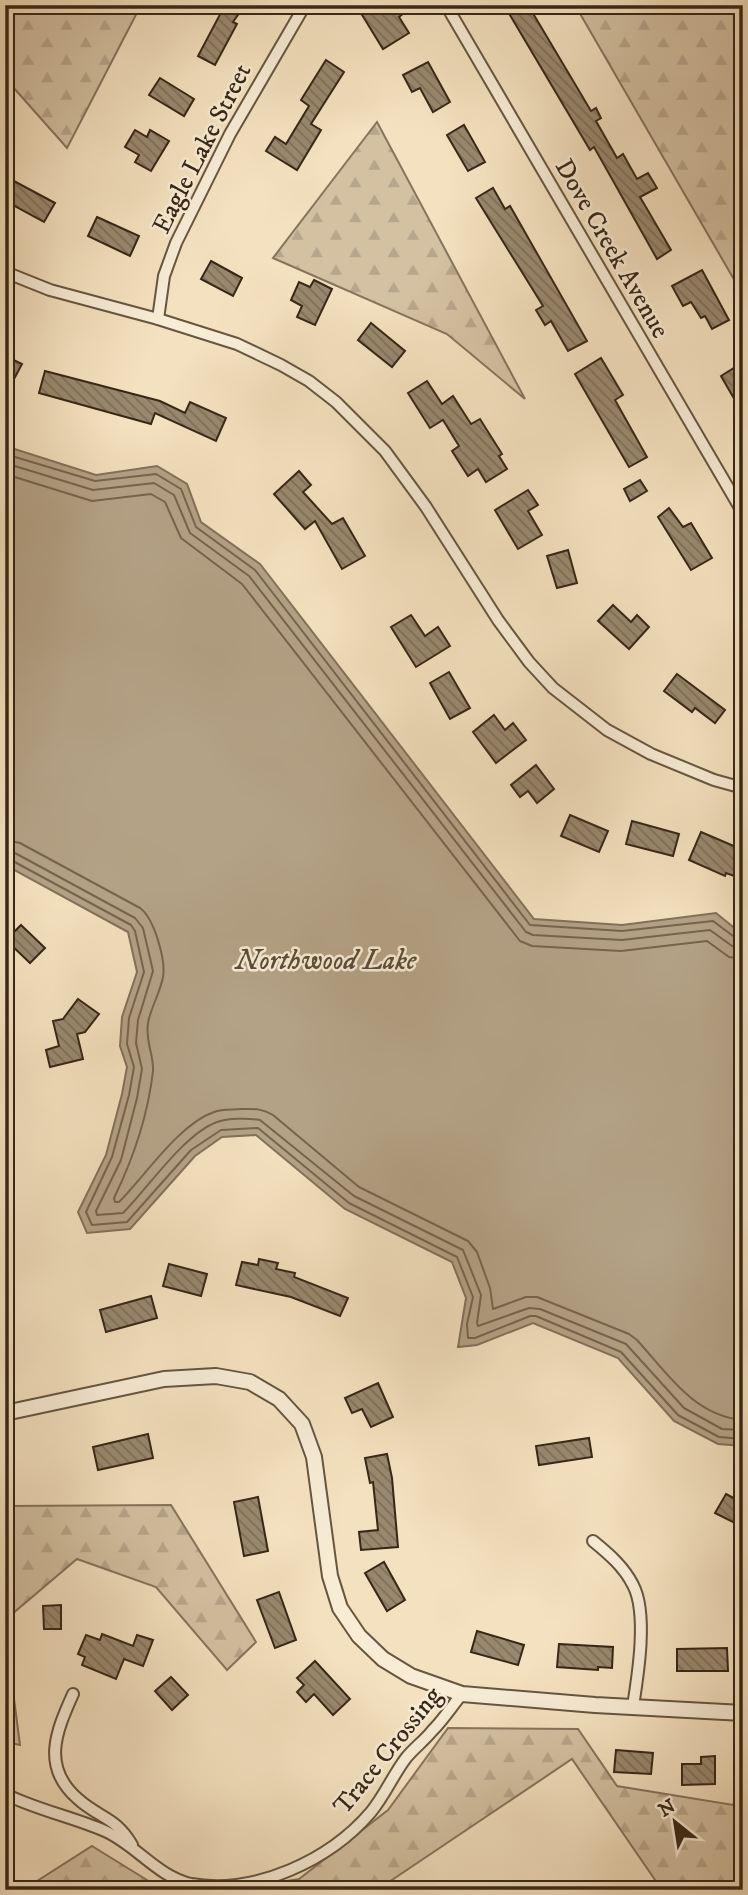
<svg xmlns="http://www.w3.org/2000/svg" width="748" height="1895" viewBox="0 0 748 1895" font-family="'IM FELL DW Pica',serif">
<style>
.forest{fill:url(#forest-firs);stroke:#86745c;stroke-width:2}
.water{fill:#b4a286;stroke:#827159;stroke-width:2}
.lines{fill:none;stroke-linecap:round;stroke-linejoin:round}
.shore{stroke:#76644e;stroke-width:2}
.building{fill:url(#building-back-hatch);stroke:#372716;stroke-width:2}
.minor-casing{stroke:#665640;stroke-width:14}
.tertiary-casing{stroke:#665640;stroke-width:18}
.minor{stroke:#f8ecd5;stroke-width:10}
.tertiary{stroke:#f8ecd5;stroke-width:14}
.labels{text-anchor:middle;stroke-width:5;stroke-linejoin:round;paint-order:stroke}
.street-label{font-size:26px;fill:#372716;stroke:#f8ecd5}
.water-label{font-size:28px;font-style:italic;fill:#5c4c38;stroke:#f8ecd5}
</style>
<defs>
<pattern id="forest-firs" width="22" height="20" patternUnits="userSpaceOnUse" patternTransform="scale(1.75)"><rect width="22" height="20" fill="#d4c1a2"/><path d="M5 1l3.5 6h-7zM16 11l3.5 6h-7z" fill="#b7a68b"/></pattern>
<pattern id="building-back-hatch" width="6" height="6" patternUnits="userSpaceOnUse" patternTransform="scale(1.75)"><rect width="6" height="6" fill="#99886e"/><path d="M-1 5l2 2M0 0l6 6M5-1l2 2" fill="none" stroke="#7e6f59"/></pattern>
</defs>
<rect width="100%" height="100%" fill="#f4e1bf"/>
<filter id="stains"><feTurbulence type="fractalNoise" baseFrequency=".00286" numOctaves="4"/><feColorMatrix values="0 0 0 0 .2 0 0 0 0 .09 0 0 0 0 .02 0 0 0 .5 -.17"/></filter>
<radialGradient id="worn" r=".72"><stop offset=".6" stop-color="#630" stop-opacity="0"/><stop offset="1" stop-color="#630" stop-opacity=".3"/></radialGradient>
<g class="forest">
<path d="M5,5H141L67,148L5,78Z"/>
<path d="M575,5H743V295Z"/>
<path d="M377,122L525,399L447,334L273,258Z"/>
<path d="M171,1505L256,1642L227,1670L156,1587L77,1559L5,1620V1506Z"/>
<path d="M5,1629L20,1745L5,1742Z"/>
<path d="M448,1728L578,1729L617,1786L733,1805L743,1787V1890H662L572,1759L377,1890H231L299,1879L388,1810Z"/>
<path d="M92,1846L163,1890H23Z"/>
</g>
<path class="water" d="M5,446L96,475L157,466L187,484L201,522L260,564L534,919L622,925L716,913L743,935V1446L718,1444L674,1421L618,1358L533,1323L477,1345L458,1347L466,1298L452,1262L345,1209L256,1135L222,1137L195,1156L130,1229L87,1233L78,1212L106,1155L122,1094L127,1067L120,1046L122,1017L137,972L128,932L5,865Z"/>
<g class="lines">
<g class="shore">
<path d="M5,454L95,481L156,474L181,489L196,527L255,570L530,925L622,931L713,921L737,939L743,940"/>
<path d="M5,463L93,490L154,483L174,495L190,533L249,576L526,932L533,935L622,940L710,930L732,946L743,949"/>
<path d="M5,474L92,501L151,494L165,502L181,538L242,584L520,941L532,946L621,951L707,941L729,957L743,959"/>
<path d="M5,840L20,843L140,908C154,918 166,960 163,977C160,993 151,1007 148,1023C145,1041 154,1055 153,1071C148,1115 133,1159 114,1198L115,1202H119C145,1176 179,1124 214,1112C222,1109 232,1110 241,1109C253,1109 262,1108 273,1115L359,1187L468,1241L477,1252L490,1288L493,1309L526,1297H537L629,1334L637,1340C667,1373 694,1416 743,1420"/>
<path d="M5,851L15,853L135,918L143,928L153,971L138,1020L136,1043L142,1069L137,1098L121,1160L96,1211L97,1215L123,1213C149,1187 184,1134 217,1122C228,1118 248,1118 260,1120L354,1196L463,1250L481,1295L477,1323L478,1326L529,1308L540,1309L626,1344L684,1408L722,1429L743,1430"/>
<path d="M5,859L11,860L131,925L135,931L144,972L129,1018L127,1044L134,1067L129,1095L112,1157L86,1212L92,1225L127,1222L191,1150L221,1130L258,1128L349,1203L457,1257L473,1297L467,1324L468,1338H475L530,1316H536L621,1352L678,1415L719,1437L743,1439"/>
</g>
</g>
<g class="building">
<path d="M225,5H245L233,22L237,24L215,65L198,56Z"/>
<path d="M356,5H399L404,13L399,17L409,33L383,49Z"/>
<path d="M504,5H528L591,111L596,108L601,118L596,121L617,158L623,154L637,179L648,173L657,188L640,197L671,250L657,259L594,147L590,150Z"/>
<path d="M326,60L344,72L311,124L321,130L297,170L266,151L275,137L286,144L309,106L301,100Z"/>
<path d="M428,62L450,102L433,112L420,88L412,92L403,75Z"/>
<path d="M160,78L194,99L184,116L149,95Z"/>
<path d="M464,125L485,162L468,171L447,135Z"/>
<path d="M135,130L147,137L150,130L169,141L151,171L135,162L139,155L125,147Z"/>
<path d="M12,180L55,203L44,222L13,205L5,220V192Z"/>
<path d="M493,188L505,209L510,206L587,341L568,351L551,321L545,325L536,310L543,306L476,198Z"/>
<path d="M97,217L139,236L130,256L88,236Z"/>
<path d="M211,261L242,278L233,296L201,279Z"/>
<path d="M702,270L729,320L712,329L705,316L701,318L691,302L683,306L672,286Z"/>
<path d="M314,280L332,289L315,325L297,317L302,306L291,300L299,282L310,287Z"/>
<path d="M371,323L405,351L392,367L358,340Z"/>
<path d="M5,356L22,364L5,396Z"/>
<path d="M601,358L623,395L615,400L647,457L629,467L575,374Z"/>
<path d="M734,368L743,383V414L721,376Z"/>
<path d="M45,371L160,401L185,413L190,402L226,418L216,441L155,413L151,424L39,393Z"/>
<path d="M427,381L442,404L453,396L471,424L480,419L502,454L499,456L507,469L486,482L478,469L468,476L452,451L459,446L443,420L430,428L408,393Z"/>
<path d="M299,471L311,485L303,492L332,524L343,518L365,556L342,569L315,521L305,529L274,494Z"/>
<path d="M640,480L647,491L630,501L624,489Z"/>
<path d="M528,490L538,505L528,511L542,535L518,549L495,510Z"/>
<path d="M669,508L683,527L691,523L712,558L691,570L658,517Z"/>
<path d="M568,550L577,583L557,588L547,556Z"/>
<path d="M613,605L631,622L637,615L649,627L629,649L598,621Z"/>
<path d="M411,615L425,636L438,627L450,646L416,667L391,627Z"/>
<path d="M449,672L470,708L450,719L430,683Z"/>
<path d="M677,674L725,710L715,723L695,708L692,712L664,691Z"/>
<path d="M494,715L505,730L513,723L526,740L496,763L473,732Z"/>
<path d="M536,765L554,789L537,803L528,791L520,797L511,785Z"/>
<path d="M570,815L608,831L599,852L561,836Z"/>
<path d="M632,821L679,834L673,856L626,844Z"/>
<path d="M701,832L743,850V879L726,873L725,876L689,860Z"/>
<path d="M21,925L45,948L30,963L6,940Z"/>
<path d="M78,999L99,1014L85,1032L77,1034L83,1059L50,1067L46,1050L59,1046L53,1021L63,1019Z"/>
<path d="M259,1259L278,1263L276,1269L295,1273L294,1277L348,1298L340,1316L291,1297L236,1285L242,1262L258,1265Z"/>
<path d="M169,1264L207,1274L201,1296L163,1286Z"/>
<path d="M151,1296L157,1318L106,1332L100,1310Z"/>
<path d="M378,1383L393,1417L371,1427L362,1409L352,1413L345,1398Z"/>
<path d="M148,1434L153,1458L98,1470L93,1447Z"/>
<path d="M589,1438L592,1457L539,1465L536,1446Z"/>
<path d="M387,1454L392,1478L398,1547L361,1550L359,1532L378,1530L373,1482L370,1483L365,1458Z"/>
<path d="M726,1494L743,1503V1527L715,1513Z"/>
<path d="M258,1497L268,1551L244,1556L234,1502Z"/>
<path d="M384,1562L405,1600L387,1611L365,1573Z"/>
<path d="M279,1592L296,1640L275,1648L257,1600Z"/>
<path d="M61,1605V1629H44L43,1606Z"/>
<path d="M477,1631L524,1645L518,1665L471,1652Z"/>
<path d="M102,1634L133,1646L137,1635L153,1640L143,1666L124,1659L116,1679L82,1665L85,1657L78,1654L86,1635L100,1640Z"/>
<path d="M559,1644L613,1647L612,1668L598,1667V1670L557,1667Z"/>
<path d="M727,1648L728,1671H677V1649Z"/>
<path d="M315,1661L350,1699L333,1715L314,1694L306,1702L297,1692L304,1685L297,1678Z"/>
<path d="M171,1677L188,1695L172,1710L155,1691Z"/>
<path d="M616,1750L653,1753L651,1774L614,1772Z"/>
<path d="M715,1756V1784L682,1785V1764H701V1757Z"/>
</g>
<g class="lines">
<g class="minor-casing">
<g id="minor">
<path d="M446,5L743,513"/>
<path d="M5,272L50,290L158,319L237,344L281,365L309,381L336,402L385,451L426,507L498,620L529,662L553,688L607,730L651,754L714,780L743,788"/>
<path d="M158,319L164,276L176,243L230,134L305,5"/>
<path d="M593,1541C609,1554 624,1567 633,1585C648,1613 638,1675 633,1706"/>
<path d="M73,1694C56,1732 41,1767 78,1799C99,1818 116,1817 132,1845"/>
<path d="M5,1794C37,1810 73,1817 105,1831C135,1844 158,1877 191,1884C256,1895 330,1860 371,1812C385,1795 393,1775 406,1758C414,1748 424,1741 432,1731C443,1720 452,1706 462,1694"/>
</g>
</g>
<g class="tertiary-casing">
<path id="tertiary" d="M5,1413L164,1379L216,1376L250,1382L279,1399L302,1424L314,1457L330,1576L340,1608L359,1636L383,1659L411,1676L462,1694L595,1705L743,1713"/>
</g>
<use href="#minor" class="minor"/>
<use href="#tertiary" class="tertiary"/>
</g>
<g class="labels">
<g class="street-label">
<text transform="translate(201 148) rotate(-63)" y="9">Eagle Lake Street</text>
<text transform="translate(613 248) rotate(60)" y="9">Dove Creek Avenue</text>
<text transform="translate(387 1750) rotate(-51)" y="9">Trace Crossing</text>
</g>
<g class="water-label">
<text x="326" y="969">Northwood Lake</text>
</g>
</g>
<rect width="748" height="1895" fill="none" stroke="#f4e1bf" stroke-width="28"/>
<rect x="7" y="7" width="734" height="1881" fill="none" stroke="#372716" stroke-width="3.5"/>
<rect x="14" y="14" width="720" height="1867" fill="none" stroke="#372716" stroke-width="2"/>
<g transform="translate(675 1822) rotate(330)" stroke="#f8ecd5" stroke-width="5" paint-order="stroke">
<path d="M0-5L12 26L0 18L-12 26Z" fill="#372716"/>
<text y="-10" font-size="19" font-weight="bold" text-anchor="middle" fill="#372716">N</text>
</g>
<rect width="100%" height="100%" filter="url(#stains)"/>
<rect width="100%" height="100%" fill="url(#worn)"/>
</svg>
